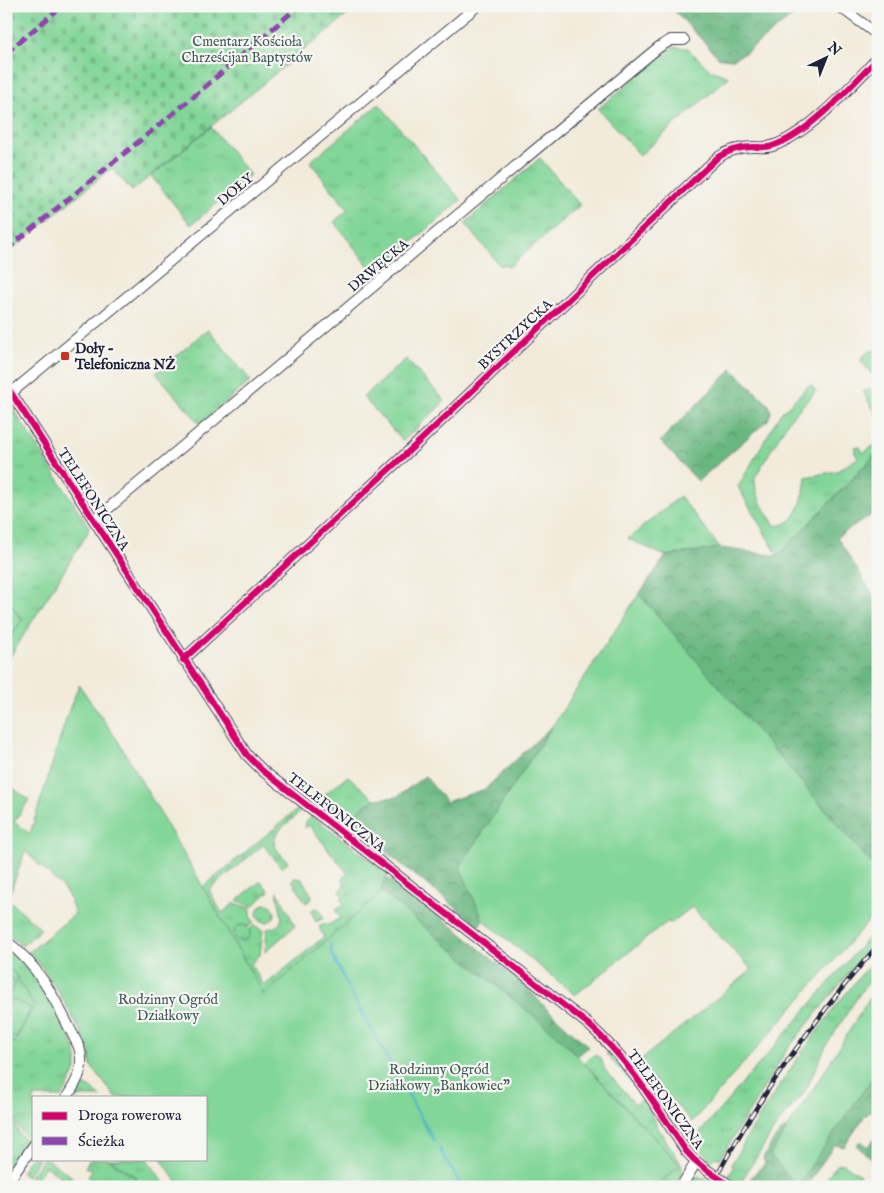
<svg xmlns="http://www.w3.org/2000/svg" width="884" height="1193" viewBox="0 0 884 1193" font-family="'IM FELL English',serif">
<style>
.grass{fill:url(#grass-tufts);stroke:#527c6a}
.forest{fill:url(#forest-crowns);stroke:#466c5e}
.cemetery{fill:url(#cemetery-stones);stroke:#527c6a}
.park{fill:url(#park-crowns);stroke:#527c6a}
.garden{fill:#82d698;stroke:#527c6a}
.lines{fill:none;stroke-linecap:round;stroke-linejoin:round}
.stream{stroke:#4db3cc;stroke-width:2.5}
.minor-casing{stroke:#414053;stroke-width:12}
.minor{stroke:#fff;stroke-width:10}
.rail-casing{stroke:#22223b;stroke-width:4.5}
.rail{stroke:#f6f6f2;stroke-width:2.5;stroke-dasharray:8;stroke-linecap:butt}
.quiet{stroke:#8e44ad;stroke-width:5;stroke-dasharray:10 5;stroke-linecap:butt}
.cycleway-casing{stroke:#f6f6f2;stroke-width:9}
.cycleway{stroke:#d6006c;stroke-width:6}
.poi-dot{fill:#c8321e;stroke:#f6f6f2;stroke-width:2}
.labels{text-anchor:middle;stroke-width:4.5;stroke-linejoin:round;paint-order:stroke}
.park-label{font-size:14px;fill:#3f5857;stroke:#f6f6f2}
.street-label{font-size:14px;fill:#22223b;stroke:#f6f6f2}
.poi-label{font-size:14px;font-weight:bold;fill:#22223b;stroke:#f6f6f2;text-anchor:start}
</style>
<defs>
<pattern id="grass-tufts" width="24" height="20" patternUnits="userSpaceOnUse" patternTransform="scale(1.25)"><rect width="24" height="20" fill="#82d698"/><path d="M3 7l-1-3M5 7V3M7 7l1-3M15 17l-1-3M17 17v-4M19 17l1-3" fill="none" stroke="#70b784"/></pattern>
<pattern id="forest-crowns" width="20" height="18" patternUnits="userSpaceOnUse" patternTransform="scale(1.25)"><rect width="20" height="18" fill="#69b780"/><path d="M2 6a3 3 0 1 1 6 0M12 15a3 3 0 1 1 6 0" fill="none" stroke="#56946a"/></pattern>
<pattern id="cemetery-stones" width="16" height="16" patternUnits="userSpaceOnUse" patternTransform="scale(1.25)"><rect width="16" height="16" fill="#82d698"/><path d="M2 7V4a2 2 0 0 1 4 0v3zM10 15v-3a2 2 0 0 1 4 0v3z" fill="#70b784"/></pattern>
<pattern id="park-crowns" width="20" height="18" patternUnits="userSpaceOnUse" patternTransform="scale(1.25)"><rect width="20" height="18" fill="#82d698"/><path d="M2 6a3 3 0 1 1 6 0M12 15a3 3 0 1 1 6 0" fill="none" stroke="#70b784"/></pattern>
</defs>
<rect width="100%" height="100%" fill="#f6f6f2"/>
<filter id="ink" filterUnits="userSpaceOnUse"><feTurbulence type="fractalNoise" baseFrequency=".02" numOctaves="2"/><feDisplacementMap in="SourceGraphic" scale="10" xChannelSelector="R" yChannelSelector="G"/><feConvolveMatrix kernelMatrix="1 2 1 2 8 2 1 2 1" color-interpolation-filters="sRGB"/></filter>
<filter id="wash" filterUnits="userSpaceOnUse"><feTurbulence type="fractalNoise" baseFrequency=".0096" numOctaves="4" result="noise"/><feDisplacementMap in="SourceGraphic" scale="20" xChannelSelector="R" yChannelSelector="G"/><feGaussianBlur stdDeviation="1.12" result="paint"/><feColorMatrix in="noise" values="0 0 0 0 0 0 0 0 0 0 0 0 0 0 0 0 0 1.4 0 .05"/><feComposite in="paint" operator="in"/></filter>
<g filter="url(#wash)">
<rect width="100%" height="100%" fill="#f2ebda"/>
<g class="grass">
<path d="M672,47L688,48L710,70L729,77L640,155L598,109Z"/>
<path d="M379,104L461,200L375,274L334,222L348,210L310,162Z"/>
<path d="M211,127L250,175L191,225L151,176Z"/>
<path d="M540,158L580,205L509,267L504,264L500,266L465,223Z"/>
<path d="M208,329L251,381L200,424L156,373Z"/>
<path d="M878,347V382L860,359L870,351H874Z"/>
<path d="M406,359L445,401L403,441L363,397Z"/>
<path d="M810,384L816,391L789,420L755,477C754,495 765,512 776,526C799,525 804,495 806,477L837,471L858,458L854,451L856,450L855,447H860L863,453L878,443V452L778,556L738,487L780,414Z"/>
<path d="M878,388V418L863,391Z"/>
<path d="M6,398L89,527L87,534L6,663V645L22,619L6,599Z"/>
<path d="M680,496L720,548L666,556L628,539Z"/>
<path d="M348,776L374,799L346,820L320,798Z"/>
<path d="M299,808L301,811C293,821 270,831 275,846C277,851 284,857 288,862L282,868L263,845L209,890L222,913L235,903L251,909V917L254,923L248,927L246,926L234,936L237,940L255,925L263,930L260,955L251,964L264,986L324,937L319,927L326,923L328,925L340,918L336,910L344,905L341,898L343,897L340,891L345,884L342,878L348,874L309,825L306,828L305,826L306,822L312,816L389,874L381,887L382,892L264,996L203,887Z"/>
<path d="M295,878L302,879L312,896L311,900L306,903L292,880Z"/>
<path d="M261,881L269,891L252,907L237,900Z"/>
<path d="M278,892L295,926L265,952L267,929C293,925 276,907 278,892Z"/>
<path d="M8,899L41,929L22,946L6,933V906Z"/>
<circle cx="266" cy="913" r="9"/>
<path d="M314,908L319,909L324,918L316,922L311,911Z"/>
<path d="M878,926V937L786,1051L720,1159L716,1157L711,1162L697,1143V1136Z"/>
<path d="M6,946C13,953 22,960 28,967C42,985 78,1041 77,1062C76,1075 68,1086 62,1097H34V1139L32,1141C17,1131 12,1115 6,1098Z"/>
<path d="M878,955V970L860,993L826,1046L804,1093L777,1125L742,1180L736,1182L728,1177L734,1167L731,1165C773,1091 822,1019 878,955Z"/>
<path d="M609,1052L639,1089H637L606,1054Z"/>
<path d="M596,1055L601,1058L605,1070L635,1104L644,1099L658,1128L682,1165V1173L674,1187H655L680,1165L584,1063L592,1056Z"/>
<path d="M80,1085L90,1087L101,1097H72Z"/>
<path d="M6,1105L19,1133L28,1142L6,1173Z"/>
<path d="M34,1157V1159H39L27,1176L21,1172L29,1159Z"/>
<path d="M43,1159H47L71,1176L76,1187H55L61,1177L45,1166L35,1182L29,1178Z"/>
<path d="M109,1159H147L167,1187H134L131,1185L136,1177Z"/>
<path d="M839,1164H844L860,1175L852,1187H822L835,1166Z"/>
<path d="M698,1176L710,1181L707,1187H686L690,1179L692,1180Z"/>
</g>
<g class="forest">
<path d="M670,6H806L745,53L733,59L719,58Z"/>
<path d="M732,369L769,405L771,413L768,420L698,481L660,441Z"/>
<path d="M878,452V511L837,537L878,603V871L639,594L666,556L720,548L778,556Z"/>
<path d="M552,726L460,867L483,920L479,926L346,820L374,799L397,797L425,776L446,802L485,789Z"/>
<path d="M387,878L424,903L525,986L548,1010L589,1047L577,1056L559,1037L382,892L381,887Z"/>
<path d="M878,1070V1112L873,1109L864,1117L844,1147L834,1145L806,1187H746L752,1176L765,1163L763,1158L775,1138L785,1128L787,1129L770,1155L797,1185Z"/>
<path d="M878,1135V1152L872,1160L856,1145L861,1141L868,1147Z"/>
</g>
<path class="cemetery" d="M6,6H358L132,191L112,168L6,254Z"/>
<g class="park">
<circle cx="242" cy="933" r="8"/>
<path d="M6,968L14,972L34,1006L14,1043L6,1039Z"/>
<path d="M90,1159H109L136,1178L131,1184L134,1187H104L88,1177L92,1171L85,1167Z"/>
</g>
<g class="garden">
<path d="M639,594L878,871V910L692,1122L638,1062L752,970L692,907L671,923L667,922L575,995L483,920L460,867Z"/>
<path d="M6,599L22,619L6,645Z"/>
<path d="M79,685L118,741L203,887L264,995L382,892L559,1037L680,1165L655,1187H181L161,1159H206V1097H115L91,1066L90,1054L81,1032L62,998L42,967L29,952L75,914L68,895L62,887L25,851L8,899L6,910V783L29,800L14,822L30,834L69,710Z"/>
<path d="M6,976L16,981L6,1001Z"/>
<path d="M878,984V1070L797,1186L770,1155L824,1072Z"/>
<path d="M12,999L31,1008L16,1038L6,1033V1010Z"/>
</g>
<g class="lines">
<g class="stream">
<path d="M331,945V952L348,987"/>
<path d="M349,989L434,1141"/>
<path d="M439,1148L462,1187"/>
</g>
</g>
</g>
<g filter="url(#ink)">
<g class="lines">
<g class="minor-casing">
<g id="minor">
<path d="M839,6L878,35"/>
<path d="M6,385L247,755L263,771L588,1024C629,1060 656,1106 686,1151C699,1167 715,1175 732,1187"/>
<path d="M11,393L477,6"/>
<path d="M94,520C284,364 469,203 659,47L671,40H684"/>
<path d="M183,660L423,438L717,158C729,150 739,147 753,147C759,147 766,148 772,146C809,134 851,86 878,58"/>
<path d="M6,941C42,967 59,1008 79,1047C85,1067 78,1080 67,1097"/>
<path d="M6,1185L34,1145"/>
<path d="M681,1187L696,1162"/>
</g>
</g>
<use href="#minor" class="minor"/>
<g class="rail-casing">
<path id="rail" d="M711,1187C756,1100 814,1019 878,945"/>
</g>
<use href="#rail" class="rail"/>
<g class="quiet">
<path d="M6,53L62,6"/>
<path d="M6,250L186,103L299,6"/>
</g>
<g class="cycleway-casing">
<g id="cycleway">
<path d="M6,385L247,755L263,771L588,1024C629,1060 656,1106 686,1151C699,1167 715,1175 732,1187"/>
<path d="M183,660L423,438L717,158C729,150 739,147 753,147C759,147 766,148 772,146C809,134 851,86 878,58"/>
</g>
</g>
<use href="#cycleway" class="cycleway"/>
</g>
</g>
<rect class="poi-dot" x="60" y="351" width="10" height="10" rx="2.5"/>
<g class="labels">
<g class="park-label">
<text x="247" y="46">Cmentarz Kościoła<tspan x="247" dy="16">Chrześcijan Baptystów</tspan></text>
<text x="168" y="1004">Rodzinny Ogród<tspan x="168" dy="16">Działkowy</tspan></text>
<text x="439" y="1074">Rodzinny Ogród<tspan x="439" dy="16">Działkowy „Bankowiec”</tspan></text>
</g>
<g class="street-label">
<text transform="translate(235 189) rotate(-40)" y="5">DOŁY</text>
<text transform="translate(378 265) rotate(-40)" y="5">DRWĘCKA</text>
<text transform="translate(515 334) rotate(-43)" y="5">BYSTRZYCKA</text>
<text transform="translate(94 499) rotate(57)" y="5">TELEFONICZNA</text>
<text transform="translate(337 812) rotate(38)" y="5">TELEFONICZNA</text>
<text transform="translate(666 1099) rotate(54)" y="5">TELEFONICZNA</text>
</g>
<g class="poi-label">
<text x="75" y="353">Doły -<tspan x="75" dy="16">Telefoniczna NŻ</tspan></text>
</g>
</g>
<rect width="884" height="1193" fill="none" stroke="#f6f6f2" stroke-width="25"/>
<rect x="32" y="1096" width="175" height="65" fill="#f6f6f2" stroke="#a1a1a9"/>
<rect x="42" y="1112" width="25" height="8" fill="#d6006c" stroke="#a1a1a9"/>
<text x="78" y="1120" font-size="15" fill="#22223b">Droga rowerowa</text>
<rect x="42" y="1137" width="25" height="8" fill="#8e44ad" stroke="#a1a1a9"/>
<text x="78" y="1146" font-size="15" fill="#22223b">Ścieżka</text>
<g transform="translate(826 58) rotate(43)" stroke="#f6f6f2" stroke-width="4" paint-order="stroke">
<path d="M0-4L9 19L0 12L-9 19Z" fill="#22223b"/>
<text y="-8" font-size="14" font-weight="bold" text-anchor="middle" fill="#22223b">N</text>
</g>
</svg>
